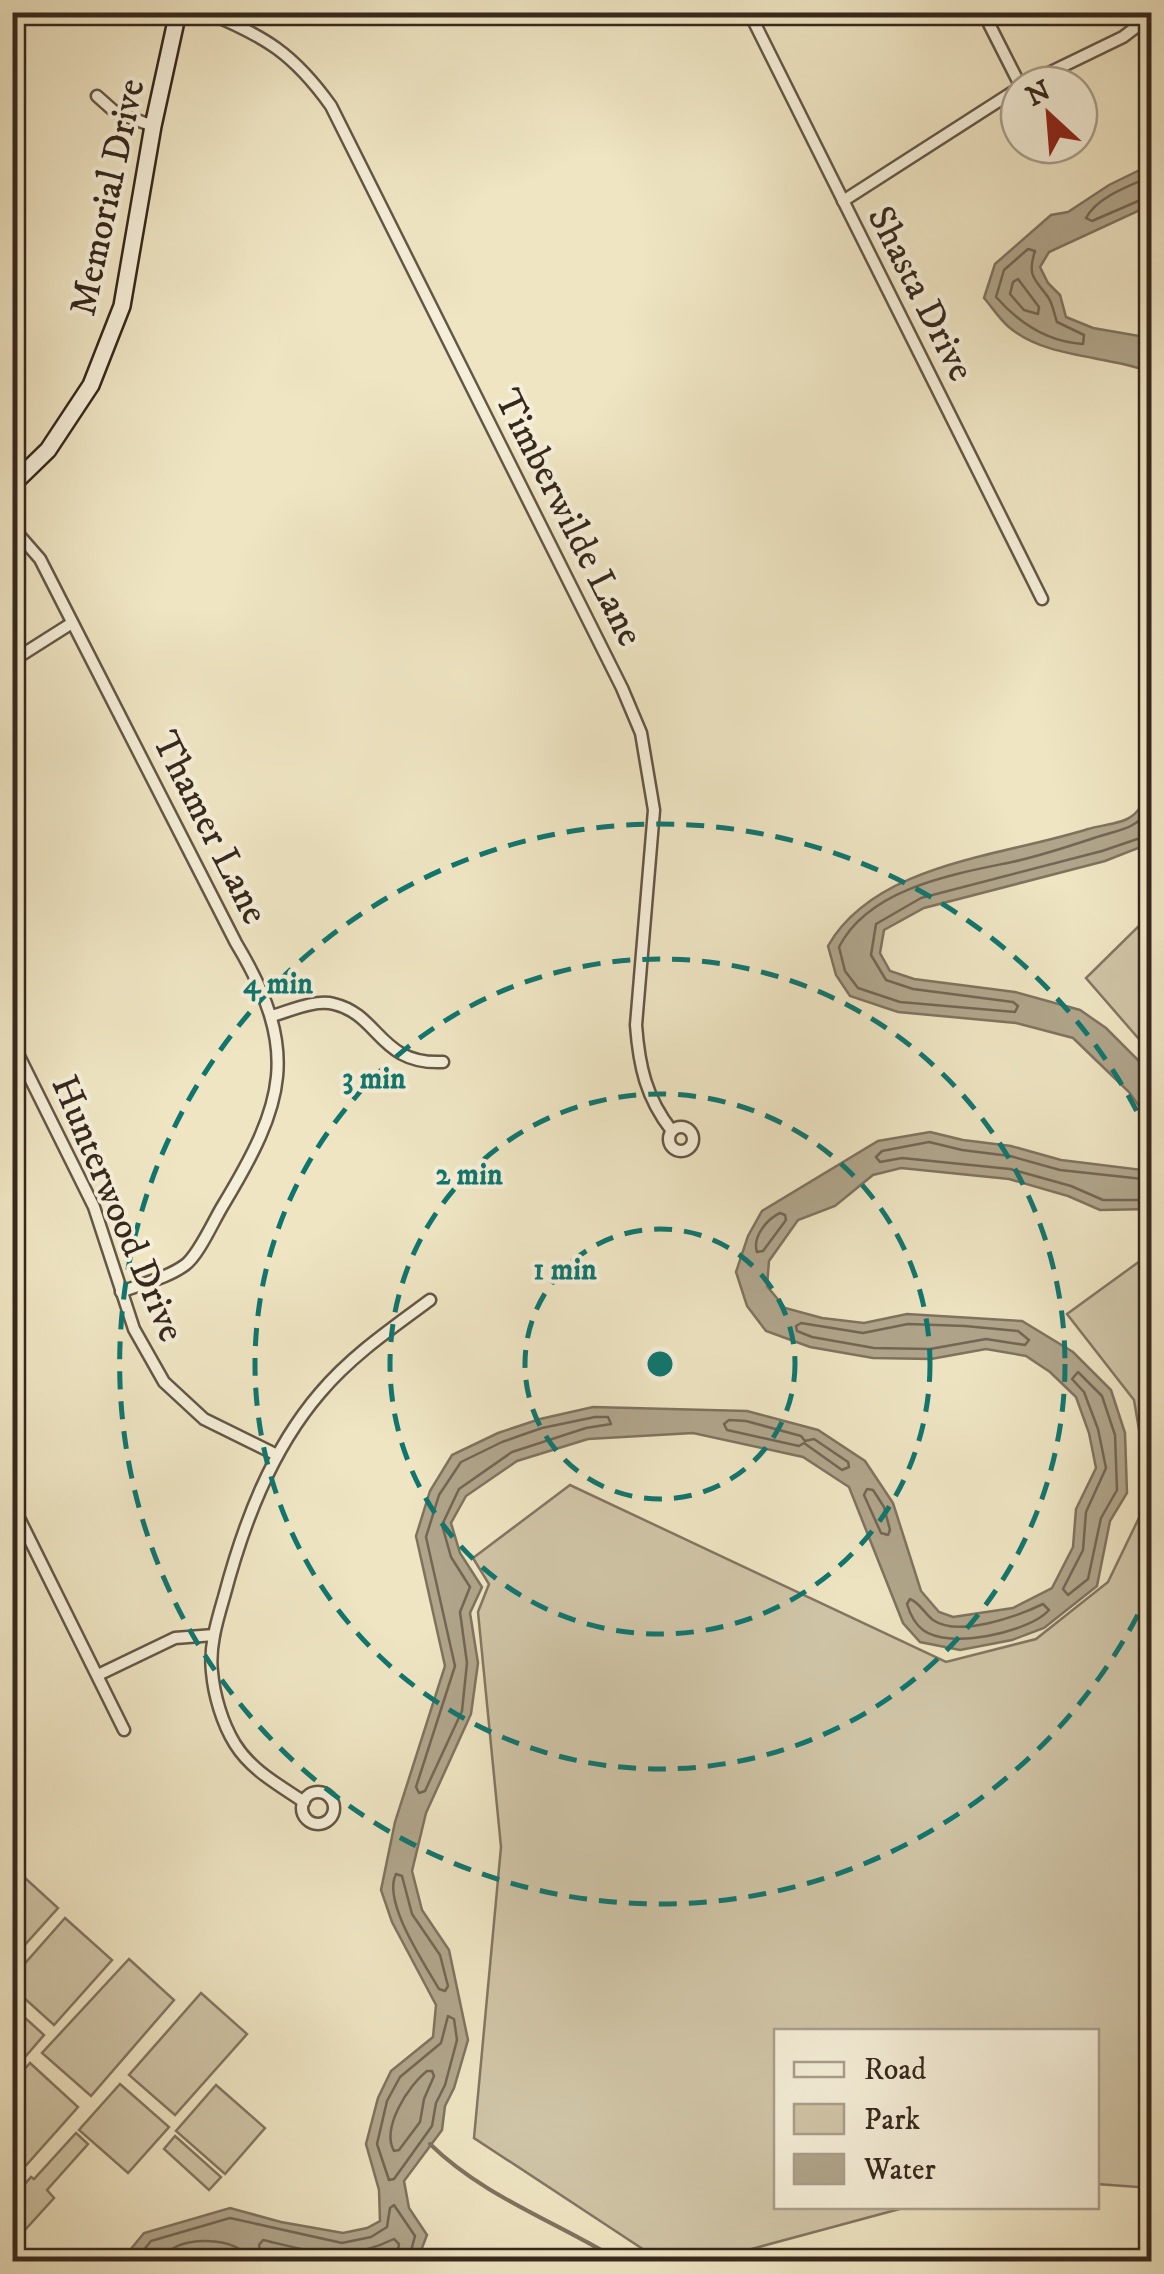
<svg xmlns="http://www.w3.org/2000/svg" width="1164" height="2274" viewBox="0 0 1164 2274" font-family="'IM FELL DW Pica',serif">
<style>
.green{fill:#d0c5a7;stroke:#837662;stroke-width:2.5}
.water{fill:#b0a58b;stroke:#7f735f;stroke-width:2.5}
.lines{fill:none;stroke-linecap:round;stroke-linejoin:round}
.shore{stroke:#736654;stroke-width:2.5}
.stream{stroke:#7f735f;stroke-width:4}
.street-casing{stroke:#645746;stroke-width:15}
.secondary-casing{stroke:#36281d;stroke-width:20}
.street{stroke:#f5eed8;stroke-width:10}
.secondary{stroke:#f5eed8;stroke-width:15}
.ring{fill:none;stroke:#0f766e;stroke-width:5;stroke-dasharray:18 12}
.labels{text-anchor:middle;stroke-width:8;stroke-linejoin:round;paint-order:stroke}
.street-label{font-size:38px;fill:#36281d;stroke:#f5eed8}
.centre{fill:#0f766e;stroke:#f5eed8;stroke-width:5}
.ring-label{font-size:30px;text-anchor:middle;font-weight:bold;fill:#0f766e;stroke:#f5eed8;stroke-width:8;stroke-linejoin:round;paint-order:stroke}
</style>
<rect width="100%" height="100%" fill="#efe5c3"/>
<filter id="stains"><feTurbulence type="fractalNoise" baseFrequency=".002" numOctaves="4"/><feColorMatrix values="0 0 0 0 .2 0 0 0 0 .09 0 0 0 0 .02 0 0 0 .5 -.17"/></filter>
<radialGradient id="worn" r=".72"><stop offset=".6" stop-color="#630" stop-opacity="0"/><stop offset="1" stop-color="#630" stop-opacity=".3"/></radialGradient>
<g class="green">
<path d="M1151,914V1053L1086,978Z"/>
<path d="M1151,1253V2188L1097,2184L1096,2032H776V2206L907,2207L707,2261H661L474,2138L501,1847L478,1612L489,1584L473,1558L570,1485L946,1662L1036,1639L1108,1582L1150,1495L1134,1400L1067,1314Z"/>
<path d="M13,1867L58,1908L13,1958Z"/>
<path d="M65,1918L112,1960L54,2025L13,1988V1977Z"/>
<path d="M129,1959L174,2000L91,2096L42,2053Z"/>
<path d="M201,1993L247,2034L175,2115L129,2075Z"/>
<path d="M13,2007L44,2035L13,2071Z"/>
<path d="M30,2063L78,2107L13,2180V2082Z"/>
<path d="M120,2084L169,2127L128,2173L79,2130Z"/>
<path d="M216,2085L265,2128L225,2174L176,2131Z"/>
<path d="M76,2133L88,2144L47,2190L54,2198L25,2230L13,2218V2198L31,2177L34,2179Z"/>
<path d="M175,2136L221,2177L209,2190L164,2149Z"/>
</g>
<g class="water">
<path d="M1148,166H1151V205L1049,252L1040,267L1048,283L1060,295L1066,317L1093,328L1151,338V372C1107,355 1048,359 1010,328C1000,320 992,307 984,298L995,264L1051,215L1068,212L1109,185Z"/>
<path d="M1151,792V843L1105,861L924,908L884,930L880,953L890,971L914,979L1015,992L1080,1010L1106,1028L1151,1073V1123L1129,1092L1073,1038L1016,1023L898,1012L850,996L836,975L828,946C875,863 1004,856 1088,829C1101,825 1122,824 1132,816C1140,811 1145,799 1151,792Z"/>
<path d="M930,1132L963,1140L1011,1146L1061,1160L1151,1171V1209L1100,1210L1068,1196L1009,1179L901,1168L873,1175L835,1206L798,1220L769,1261L767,1286L785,1308L822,1318L864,1323L907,1314L1022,1321L1073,1352L1111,1390L1125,1433L1127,1493L1110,1521L1097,1586L1044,1628L1012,1640L960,1650L920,1642L903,1623L849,1487L803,1457L693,1433L588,1439L517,1461L466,1496L451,1523L460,1553L482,1587L470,1613L478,1663L471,1714L426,1813L412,1871L422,1910L449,1950L468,2040L454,2088L445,2106L442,2130L404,2181L409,2208L427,2235L417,2261H265L203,2251L164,2261H121L144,2233L230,2208L281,2222L343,2233L367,2228L380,2221L379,2190L366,2144L378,2098L391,2071L433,2037L436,2005L392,1922L381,1890L395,1822L445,1666L416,1536L430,1491L452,1455L498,1433L540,1419L593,1407L747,1411L818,1430L865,1461L893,1503L921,1591L939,1612L953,1617L1013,1608L1052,1588L1073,1547L1076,1509L1096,1468L1089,1433L1076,1397L1050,1372L1026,1356L986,1349L931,1359L873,1358L810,1347L766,1331L747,1306L736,1272L748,1236L762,1211L878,1141Z"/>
</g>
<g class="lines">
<g class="shore">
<path d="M1152,176C1129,186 1097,197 1086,218L1092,221L1152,195"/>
<path d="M1028,249L1035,251C1027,276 1034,278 1048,297C1053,304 1054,314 1057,322L1084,335L1083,344C1048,342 1019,323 996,297L1004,270Z"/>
<path d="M1018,279L1039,307L1038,314L1024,310L1010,294L1013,282Z"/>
<path d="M1152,806C1135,831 1120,829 1094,838C1067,847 1040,856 1012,862C954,874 869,888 839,947L845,971L858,988L900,1002L1015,1012L1018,1006L1013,1002L913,989L886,980L871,955L876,924L921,898L1102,851L1152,834"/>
<path d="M1152,1180L1060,1170L1010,1156L962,1150L929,1142L882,1151L876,1157L880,1162L902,1158L1010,1169L1071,1186L1103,1200H1152"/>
<path d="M780,1213L785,1215L786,1220L763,1251L757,1252C752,1237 767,1219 780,1213Z"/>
<path d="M801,1323L863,1333L908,1324L965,1326L1018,1331L1029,1340L1025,1345L986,1339L930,1349L874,1348L812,1337L797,1331L796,1326Z"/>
<path d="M1078,1372L1102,1396L1115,1435L1117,1490L1101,1518L1088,1579L1068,1595L1063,1589L1083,1550L1086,1512L1106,1468L1098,1429L1084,1392L1072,1379Z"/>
<path d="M595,1417H608L611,1424L586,1428L512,1452L459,1489L442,1525L451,1557L470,1587L460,1612L467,1663L462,1711L425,1791L419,1793L416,1787L455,1666L426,1537L439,1495L461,1462L502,1442L542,1428Z"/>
<path d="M729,1420L746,1421L801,1436L805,1441L814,1439L848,1462L849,1467L842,1470L804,1443L799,1446L727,1430L724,1424Z"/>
<path d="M867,1489L873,1490L884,1507L890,1530L888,1535L881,1533L864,1495Z"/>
<path d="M910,1599C920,1603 924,1613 933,1620C959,1638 1018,1616 1043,1604L1049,1610C1030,1632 949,1650 923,1630C915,1624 910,1614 907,1604Z"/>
<path d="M396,1874L402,1876L412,1914L440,1955L448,1986L445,1991L439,1989C424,1963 382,1901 396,1874Z"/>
<path d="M448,2016L454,2019L457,2040L445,2085L436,2103L432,2126L394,2179L389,2180L377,2144L387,2101L400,2077L441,2043Z"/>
<path d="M427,2071H432L434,2076L424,2099L420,2122L399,2150L394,2151C381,2128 408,2086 427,2071Z"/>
<path d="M134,2262L151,2241L230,2218L342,2243L371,2237L387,2227L390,2208L394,2205L415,2236L408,2262"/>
<path d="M163,2262C167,2233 246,2235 249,2262"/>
<path d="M262,2262L259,2245L263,2240C314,2252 345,2263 394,2239L399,2244L396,2262"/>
</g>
<path class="stream" d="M430,2144C481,2194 547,2218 608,2254L614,2262"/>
<g class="street-casing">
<g id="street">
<path d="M206,12C265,36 294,54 331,106L622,688L641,733L654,810L636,1025C639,1066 646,1098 672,1131"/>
<path d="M749,12L1042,599"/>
<path d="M983,12L1020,85"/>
<path d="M1024,85L1123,37L1152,15"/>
<path d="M97,96L115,112L153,126"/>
<path d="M843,201L1019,88"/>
<path d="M12,527L40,559L236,943C301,1051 285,1103 222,1207C213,1222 198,1256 185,1265C167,1278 141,1284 121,1292"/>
<path d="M12,661L72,623"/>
<path d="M272,1016C290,1011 315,999 334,1004C380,1015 379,1065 443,1062"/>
<path d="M12,1042L94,1207L134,1329L164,1382L204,1419L277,1455"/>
<circle cx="681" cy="1139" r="12"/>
<path d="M12,1504L124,1730"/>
<path d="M98,1675L175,1638L214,1635"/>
<circle cx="318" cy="1808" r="16"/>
<path d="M304,1802C279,1785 251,1770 235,1744C222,1723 214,1695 212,1672C209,1647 217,1621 224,1597C243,1525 271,1450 320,1393C351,1356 392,1328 430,1300"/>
</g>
</g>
<g class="secondary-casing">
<path id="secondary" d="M12,485L48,450L91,385L122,306L153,126L178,12"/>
</g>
<use href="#street" class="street"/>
<use href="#secondary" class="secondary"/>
</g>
<g class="ring">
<circle cx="660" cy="1364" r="135"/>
<circle cx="660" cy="1364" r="270"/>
<circle cx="660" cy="1364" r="405"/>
<path d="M1151 1588A540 540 0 1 1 1151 1140"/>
</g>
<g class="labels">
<g class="street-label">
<text transform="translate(106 197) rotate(-78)" y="13">Memorial Drive</text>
<text transform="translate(922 293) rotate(63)" y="13">Shasta Drive</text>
<text transform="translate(570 517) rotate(63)" y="13">Timberwilde Lane</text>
<text transform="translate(211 827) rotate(63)" y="13">Thamer Lane</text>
<text transform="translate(119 1208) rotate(67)" y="13">Hunterwood Drive</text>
</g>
</g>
<circle cx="660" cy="1364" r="15" class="centre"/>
<g class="ring-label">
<text x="278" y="993">4 min</text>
<text x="374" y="1088">3 min</text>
<text x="469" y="1184">2 min</text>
<text x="565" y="1279">1 min</text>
</g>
<rect width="1164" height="2274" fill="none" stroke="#efe5c3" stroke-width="50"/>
<rect x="15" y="15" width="1134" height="2244" fill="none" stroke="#36281d" stroke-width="5"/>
<rect x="25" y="25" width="1114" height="2224" fill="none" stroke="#36281d" stroke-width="2.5"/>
<rect x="774" y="2029" width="325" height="180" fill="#f5eed8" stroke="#a99f8d" stroke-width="2.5"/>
<rect x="794" y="2062" width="50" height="15" fill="#f5eed8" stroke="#a99f8d" stroke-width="2.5"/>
<text x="864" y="2079" font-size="30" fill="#36281d">Road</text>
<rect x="794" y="2104" width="50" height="30" fill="#d0c5a7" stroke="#a99f8d" stroke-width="2.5"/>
<text x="864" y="2129" font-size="30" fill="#36281d">Park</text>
<rect x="794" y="2154" width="50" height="30" fill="#b0a58b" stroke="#a99f8d" stroke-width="2.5"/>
<text x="864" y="2179" font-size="30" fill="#36281d">Water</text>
<g transform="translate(1049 115) rotate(334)"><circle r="48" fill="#f5eed8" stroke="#a99f8d" stroke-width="2.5"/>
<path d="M0-8L18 38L0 25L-18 38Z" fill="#8f2418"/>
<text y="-15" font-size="28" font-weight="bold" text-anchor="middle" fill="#36281d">N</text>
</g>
<rect width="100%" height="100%" filter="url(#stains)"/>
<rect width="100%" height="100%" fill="url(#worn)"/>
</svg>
